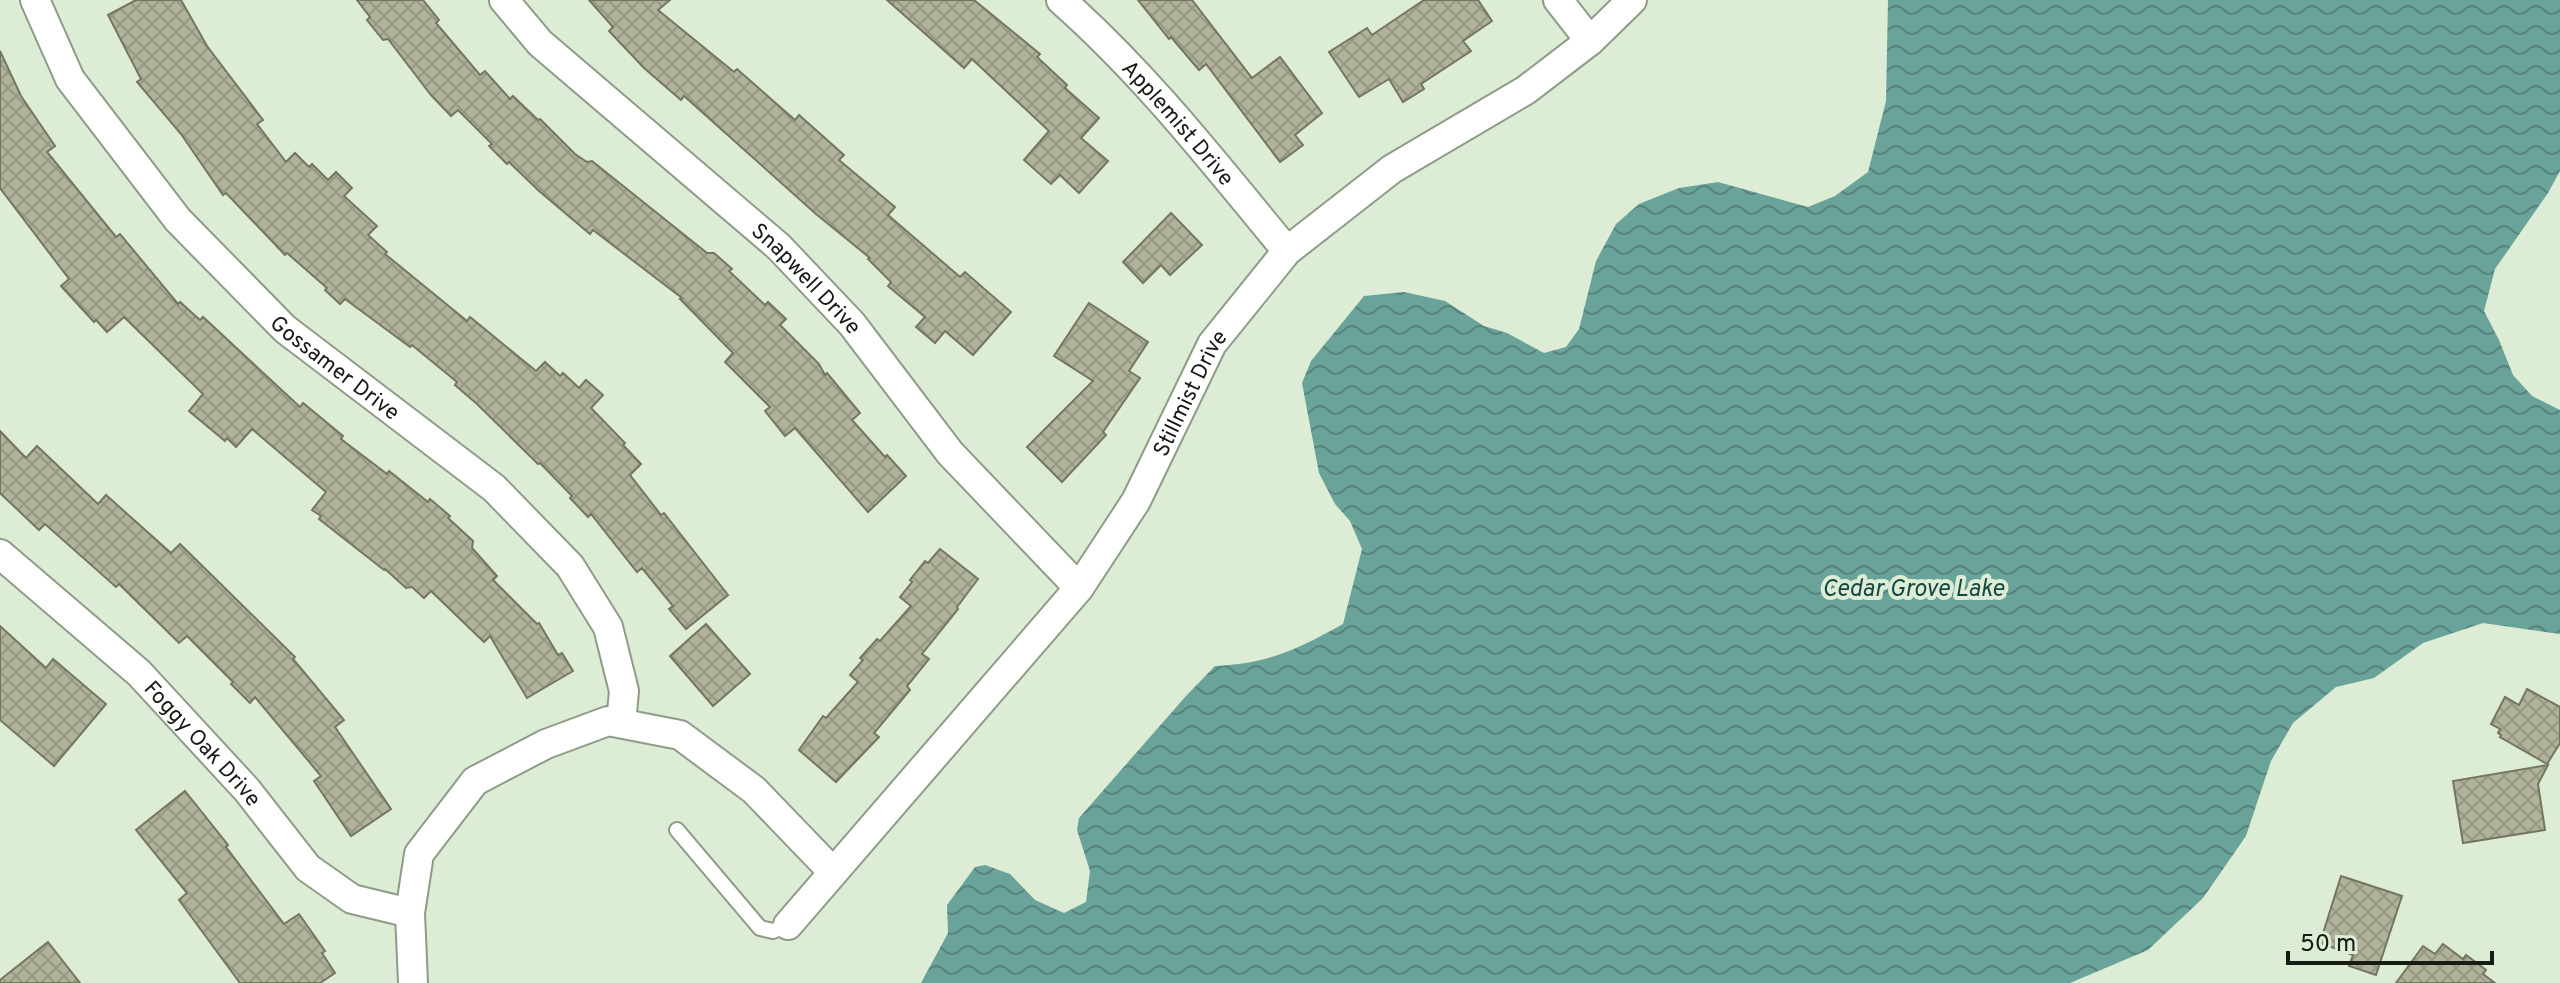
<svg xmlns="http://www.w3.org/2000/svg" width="2560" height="983" viewBox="0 0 2560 983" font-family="Overpass,sans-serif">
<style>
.water{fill:url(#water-waves)}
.building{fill:url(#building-cross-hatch);stroke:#75765f;stroke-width:2}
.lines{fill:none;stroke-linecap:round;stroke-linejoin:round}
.service-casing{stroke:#8e9c87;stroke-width:18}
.minor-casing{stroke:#8e9c87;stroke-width:32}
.service{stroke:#fff;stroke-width:14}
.minor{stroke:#fff;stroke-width:28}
.labels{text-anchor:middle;stroke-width:8;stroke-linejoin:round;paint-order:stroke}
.street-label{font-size:22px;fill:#161b13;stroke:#ddecd5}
.water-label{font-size:24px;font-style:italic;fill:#154842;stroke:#ddecd5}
</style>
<defs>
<pattern id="water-waves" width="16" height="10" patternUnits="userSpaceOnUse" patternTransform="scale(2)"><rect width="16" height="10" fill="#6aa39a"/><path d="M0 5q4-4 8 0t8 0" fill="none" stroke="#56847c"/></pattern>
<pattern id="building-cross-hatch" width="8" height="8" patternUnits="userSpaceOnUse" patternTransform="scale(2)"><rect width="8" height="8" fill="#b0b29a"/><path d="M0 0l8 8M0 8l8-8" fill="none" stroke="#979884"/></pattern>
</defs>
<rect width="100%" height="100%" fill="#ddecd5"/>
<path class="water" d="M1888,0H2560V171L2548,193L2495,269L2484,311L2499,340L2513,375L2532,396L2560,410V634L2483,623L2423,643L2374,678L2336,687L2293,723L2271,761L2246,836L2203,898L2148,950L2070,983H921L948,933L947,905L975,867L985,865L1010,874L1035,900L1064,913L1086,902L1090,871L1077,830L1079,818L1186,696L1215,666C1270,663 1296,650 1343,624L1362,549L1350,521L1335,504L1319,473L1302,383L1311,361L1364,296L1404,292L1445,301L1484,326L1507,333L1544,353L1566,347L1579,329L1596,261L1616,224L1639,204L1679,188L1718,182L1808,207L1835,196L1868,172L1886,101Z"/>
<g class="building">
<path d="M136,0H181L207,46L263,120L257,124L286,162L295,153L309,167L312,164L328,180L336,172L352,188L344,196L377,226L368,235L387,252L385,254L467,321L470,317L536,371L545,362L560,376L563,373L579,388L586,380L603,395L591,408L625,443L623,445L641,464L630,475L661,515L664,513L728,595L686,629L669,609L673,606L642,568L637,572L591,514L588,517L570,498L572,496L540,463L538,464L477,404L455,385L457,382L412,345L410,347L345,299L340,304L325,290L327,288L287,253L285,255L226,193L223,195L181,134L137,82L141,79L108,15Z"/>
<path d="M357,0H423L439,20L436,23L480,75L485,71L510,99L513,96L538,120L540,119L575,154L587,162L592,161L707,253H714L732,269L729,271L765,305L768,302L786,319L780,325L819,364L825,375L827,373L860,413L852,420L885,457L887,455L906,476L868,512L795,428L785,436L765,411L770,407L725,362L733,353L680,299L682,298L593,230L590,234L539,191L509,162L507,164L489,146L492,144L458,110L451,116L431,95L388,39L383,40L367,20L370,17Z"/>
<path d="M589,0H670L658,10L734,72L737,69L795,120L799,115L844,155L839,160L895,207L888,215L960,277L965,272L1011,312L973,355L945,331L935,343L916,327L925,317L888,286L891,282L868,259L870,258L816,214L684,96L681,100L644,68L609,31L613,27Z"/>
<path d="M887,0H974L1040,54L1037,57L1067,85L1065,88L1099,118L1081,138L1108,161L1079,193L1060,175L1051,184L1024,160L1049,131L972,59L964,68Z"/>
<path d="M1138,0H1192L1252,78L1280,57L1322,113L1295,135L1303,145L1280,162L1206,64L1199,70L1171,37L1169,39Z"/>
<path d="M1424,0H1478L1492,21L1463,41L1471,51L1421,84L1424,89L1403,102L1389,79L1359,97L1329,52L1367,28L1372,35Z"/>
<path d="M0,51L21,96L55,146L47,152L116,237L120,234L178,304L180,302L200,320L203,317L300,407L303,403L343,436L341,439L387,474L389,471L428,502L430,499L450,516L448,518L473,541L472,548L497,576L493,580L537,624L539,623L558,655L562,653L573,671L527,698L490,636L484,642L431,591L424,598L412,587L406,588L385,569L384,570L319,519L321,516L312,510L326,492L252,429L236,447L227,438L225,441L189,411L203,394L124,317L107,332L96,320L94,322L61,286L69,279L0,188Z"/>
<path d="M1171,213L1202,245L1170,275L1161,265L1143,283L1123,262Z"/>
<path d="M1089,303L1148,342L1129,371L1140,378L1103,432L1106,435L1062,482L1027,447L1093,381L1054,356Z"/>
<path d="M0,431L26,458L37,446L98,504L106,495L171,553L180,544L295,657L293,659L344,720L335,727L391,809L351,836L314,781L321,776L255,697L250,703L231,684L233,682L187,636L179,643L119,584L116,587L45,524L39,530L0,493Z"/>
<path d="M940,549L978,579L957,607L958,609L922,654L929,659L907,686L910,690L874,733L879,737L836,782L799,750L823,716L826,718L858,682L850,675L863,660L860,658L877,639L880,641L911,606L900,597L912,582L910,580L925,561L928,563Z"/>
<path d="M706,624L750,674L713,706L670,656Z"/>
<path d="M0,626L46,668L53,659L106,704L54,766L0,720Z"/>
<path d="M2527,689L2560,707V743L2547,764L2500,737L2501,735L2498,733L2500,729L2491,724L2505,697L2519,705Z"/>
<path d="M2548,765L2538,784L2545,830L2463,843L2453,781Z"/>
<path d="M185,791L228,845L226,847L284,924L299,914L325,951L322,953L335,973L320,983H240L179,900L187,893L136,830Z"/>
<path d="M2341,876L2402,896L2376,975L2349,966L2353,955L2320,943Z"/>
<path d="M48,942L80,983H0V980Z"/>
<path d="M2443,944L2463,959L2466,955L2486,970L2483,974L2495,983H2396L2423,946L2435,954Z"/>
</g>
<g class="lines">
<g class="service-casing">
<path id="service" d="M677,830L760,928L773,931L788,925"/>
</g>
<g class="minor-casing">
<g id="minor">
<path id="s1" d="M35,0L70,79L178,220L285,329L494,488L570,566L608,627L624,691L621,723"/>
<path id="s2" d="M504,0L540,43L779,247L852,324L950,453L1079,588"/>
<path id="s3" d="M1061,0C1146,75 1215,164 1287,251"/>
<path d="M1558,0L1590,41"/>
<path id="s4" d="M0,554L139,673L247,790L308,868L352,899L410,913"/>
<path id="s5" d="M788,925L1079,588L1136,501L1212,344L1287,251L1392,169L1526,90L1590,41L1632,0"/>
<path d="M413,983L410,913L419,854L475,781L546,744L608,721L680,735L754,790L833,872"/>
</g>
</g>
<use href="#service" class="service"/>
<use href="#minor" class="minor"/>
</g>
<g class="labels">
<g class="street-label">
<text dy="8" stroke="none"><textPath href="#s3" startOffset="170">Applemist Drive</textPath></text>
<text dy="8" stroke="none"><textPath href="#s2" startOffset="412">Snapwell Drive</textPath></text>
<text dy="8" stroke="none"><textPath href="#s1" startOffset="480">Gossamer Drive</textPath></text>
<text dy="8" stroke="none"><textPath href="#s5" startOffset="670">Stillmist Drive</textPath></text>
<text dy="8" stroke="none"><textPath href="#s4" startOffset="278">Foggy Oak Drive</textPath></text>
</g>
<g class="water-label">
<text x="1913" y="596">Cedar Grove Lake</text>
</g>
</g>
<path d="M2288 951v12h204v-12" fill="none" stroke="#161b13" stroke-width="4"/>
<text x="2300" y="951" font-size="24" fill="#161b13" stroke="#ddecd5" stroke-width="6" paint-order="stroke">50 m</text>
</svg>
